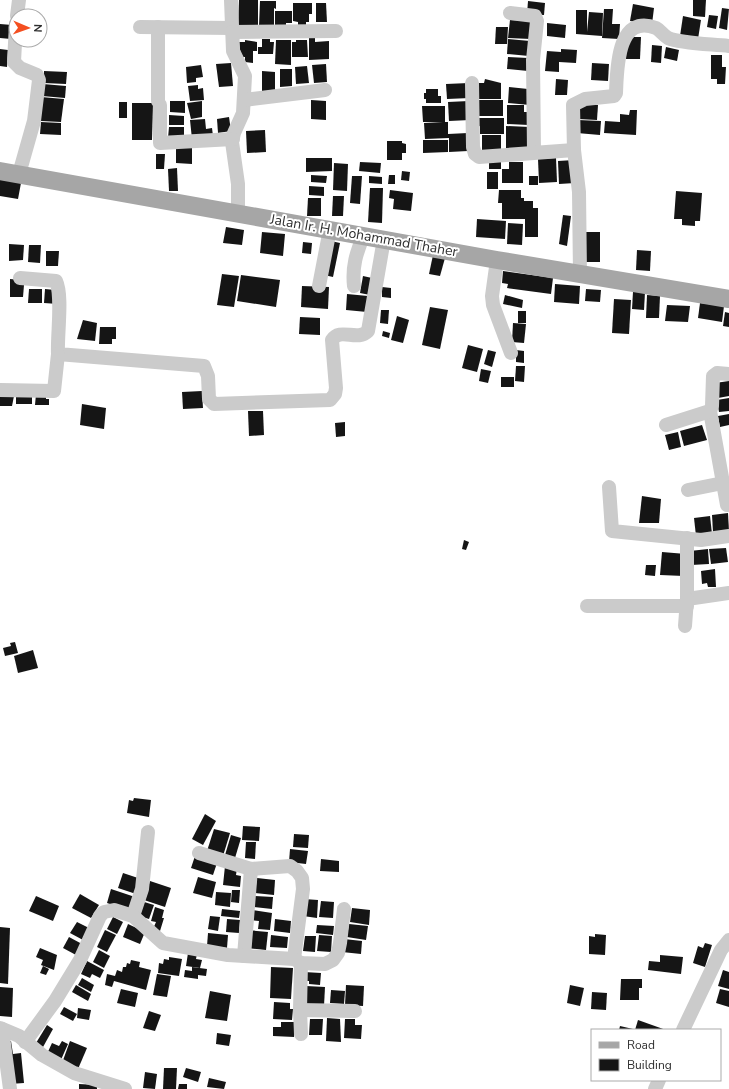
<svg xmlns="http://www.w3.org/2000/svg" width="729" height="1089" viewBox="0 0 729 1089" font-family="'Nunito Sans',sans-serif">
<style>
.building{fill:#151515}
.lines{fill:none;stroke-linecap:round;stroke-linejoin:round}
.minor{stroke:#cbcbcb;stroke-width:14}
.major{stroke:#a6a6a6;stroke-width:18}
.labels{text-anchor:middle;stroke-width:4;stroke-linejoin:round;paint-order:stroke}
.street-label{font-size:14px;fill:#2e2e2e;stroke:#fff}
</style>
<rect width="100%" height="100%" fill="#fff"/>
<g class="building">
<path d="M239,0H258V27H238Z"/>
<path d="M693,0H706L705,17L693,16Z"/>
<path d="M260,1H276V9L274,8V27L259,26Z"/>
<path d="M528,1L545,3L544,15L527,14Z"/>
<path d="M293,3H312V14H309V22H306V25H298V22L293,21Z"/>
<path d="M316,3H326L327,22H316Z"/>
<path d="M633,4L654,8L652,24L630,21Z"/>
<path d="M722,8L729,9L727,30L719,28Z"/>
<path d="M604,9H613L612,24H620L619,39L602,38Z"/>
<path d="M576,10H587V32L589,12L603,13L602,36L576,34Z"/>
<path d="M275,11H292V23H286V28H275Z"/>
<path d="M709,15L718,16L716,29L707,27Z"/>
<path d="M683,16L701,20L698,39L680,36Z"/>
<path d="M510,20L533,21L531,39L508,38Z"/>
<path d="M547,23L566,25L565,38L547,36Z"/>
<path d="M0,24L12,25L11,39L0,38Z"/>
<path d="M496,27H508L507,44H495Z"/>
<path d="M309,35L315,36V42L329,41V59L309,60Z"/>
<path d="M627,37H641L640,59H626Z"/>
<path d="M262,39H270V42H274L273,54H258V47H262Z"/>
<path d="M508,39L530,41L529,56L507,54Z"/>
<path d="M245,40L257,42V51H253V63L245,62V57H241L239,42H245Z"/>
<path d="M276,40H291V65L275,64Z"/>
<path d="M296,40H307L308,57H292V42H296Z"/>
<path d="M652,45L662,46L661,63L651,62Z"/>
<path d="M666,47L679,50L677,61L664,58Z"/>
<path d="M0,49L8,50L7,67L0,66Z"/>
<path d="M561,49L577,50L576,63L559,62V72L545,71L547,51L561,52Z"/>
<path d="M711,55H722V67H726L725,84H717V79H711Z"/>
<path d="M508,57L528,58V71L507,69Z"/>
<path d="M231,63L233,86L219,87L216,64Z"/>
<path d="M592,63L609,64L608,81L591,80Z"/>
<path d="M326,64L327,82L314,83L312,65Z"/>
<path d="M201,65L203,77L196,78V82L187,83L186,67Z"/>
<path d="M307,66L309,83L296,84L295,67Z"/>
<path d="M280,69H292V86L280,87Z"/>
<path d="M44,71L67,72L66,84L44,83Z"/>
<path d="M262,71L275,72V92H262Z"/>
<path d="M485,79L501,83V99H475V83H484Z"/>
<path d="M556,79L568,80L567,95H555Z"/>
<path d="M469,83L470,98L447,99L446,84Z"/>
<path d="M43,84L66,86L65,98L42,96Z"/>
<path d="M198,85V89L203,88L204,100L190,101L188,86Z"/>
<path d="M509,87L528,89L530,105L508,103Z"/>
<path d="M426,89H438V96H441V103H426V99H424V93H426Z"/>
<path d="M41,97L64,99L61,122L41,121Z"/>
<path d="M311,100L326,101V120L311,119Z"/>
<rect x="479" y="100" width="24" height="16"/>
<path d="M170,101H185V113L170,112Z"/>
<path d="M202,101V117L191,119L187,103Z"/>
<path d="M469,101L470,120L449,121L448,102Z"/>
<rect x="119" y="102" width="8" height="16"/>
<path d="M132,103H153L152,140H132Z"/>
<path d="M579,104L598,105L597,120L578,119Z"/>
<path d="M507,105H524V112H527L529,125L507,124Z"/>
<path d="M422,106H445V122H448V134L468,133V151L449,152V138L425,139L424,123L443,122H423Z"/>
<path d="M630,110H637L636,135L604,133L605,121L620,122V114L629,115Z"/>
<path d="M169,115L184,116V125H169Z"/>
<path d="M229,117L231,131L218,133L217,119Z"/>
<path d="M476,118H504V134H480V126L476,127Z"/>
<path d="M205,119L206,129L212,128L213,136L192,139L190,120Z"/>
<path d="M578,120L601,121L600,135L577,133Z"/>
<path d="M41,122L61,123V135L40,134Z"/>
<path d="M506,126L530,127L529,148H506Z"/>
<path d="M169,127H184V138H168Z"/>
<path d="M265,130L266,152L247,153L246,131Z"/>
<rect x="482" y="135" width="19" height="18"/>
<path d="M423,140H448V152L423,153Z"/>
<path d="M387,141H402V143L406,144V153H402V160H387Z"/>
<path d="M176,144H192V164L176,163Z"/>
<path d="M156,154H165L164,169H156Z"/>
<path d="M306,158H332V171L306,172Z"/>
<path d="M556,158L557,182L539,183L538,159Z"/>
<path d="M574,160L575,183L559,184L558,161Z"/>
<path d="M360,162L381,163L380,173L359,171Z"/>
<rect x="489" y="162" width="12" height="7"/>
<path d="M509,162H523V183H502V169H509Z"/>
<path d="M334,163L348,164L347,191L333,190Z"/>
<path d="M177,168L178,191H169L168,169Z"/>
<path d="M402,171L410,172L409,181L401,180Z"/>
<rect x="487" y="172" width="11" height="17"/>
<path d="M311,175L327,176L326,183L311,182Z"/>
<path d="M389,175H395V184H388Z"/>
<path d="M352,176H362L360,204L350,203Z"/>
<path d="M369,176L382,177V184L369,183Z"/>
<rect x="529" y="176" width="9" height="9"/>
<path d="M0,179L21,183L18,199L0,196Z"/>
<path d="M309,186L324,187V196L309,195Z"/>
<path d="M370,188H383L382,223L368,222Z"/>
<path d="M390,190L413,193L411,211L393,209L394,199L389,198Z"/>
<path d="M499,190H521V198H524V201H533V208H538V237H525V219H502V203H498Z"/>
<path d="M676,191L702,193L700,221H695V226L682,225V219H674Z"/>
<path d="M333,196H344L343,216H332Z"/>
<path d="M308,198H321V216H307Z"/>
<path d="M563,215L571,216L567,246L559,244Z"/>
<path d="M477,219L506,221L505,239L476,237Z"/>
<path d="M508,223L523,224L522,245L507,244Z"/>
<path d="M226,227L244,230L242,245L223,243Z"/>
<path d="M262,232L285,234L283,256L260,253Z"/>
<path d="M584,232H600V262H585Z"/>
<path d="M331,241L340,243L333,277L324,275Z"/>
<path d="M303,242L312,243L311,254L302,253Z"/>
<path d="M9,244L24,245L23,260L9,261Z"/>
<path d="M29,245H41L40,263L28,262Z"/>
<path d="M637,250L651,251L650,271L636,270Z"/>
<path d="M46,251H59L58,266H46Z"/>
<path d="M433,255L445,258L440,276L429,274Z"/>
<path d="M503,271L553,278L551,294L507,288L508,284L502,283Z"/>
<path d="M222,274L239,276L234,307L217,305Z"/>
<path d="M241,275L280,280L276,307L237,301Z"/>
<path d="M363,276L372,278L370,295L360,293Z"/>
<path d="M10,279L21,280L24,285L23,297H10Z"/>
<path d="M555,284L580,286L579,304L554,302Z"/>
<path d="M302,286L329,287L328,309L301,307Z"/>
<path d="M382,287L391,288V298L382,297Z"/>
<path d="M29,289H42V303H28Z"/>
<path d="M45,289L55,290L58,304L44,303Z"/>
<path d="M586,289L601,290L600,302L585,301Z"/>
<path d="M633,292H645L644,310L632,309Z"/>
<path d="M347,294L368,296L367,312L346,310Z"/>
<path d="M505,295L523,300L522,308L503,304Z"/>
<path d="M647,295L660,296L659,318H646Z"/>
<path d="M614,299L631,300L629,334L612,333Z"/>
<path d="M700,303L724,306L722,322L698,318Z"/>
<path d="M667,305L690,306L688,322L665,321Z"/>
<path d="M430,307L448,310L440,349L422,345Z"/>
<path d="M381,310H389L388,324L380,323Z"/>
<rect x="518" y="311" width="8" height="12"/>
<path d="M725,312L729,313V327L723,326Z"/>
<path d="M397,316L409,320L403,343L391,340Z"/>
<path d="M300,317L320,318V335L299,334Z"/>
<path d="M83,320L97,323L95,341L77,339Z"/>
<path d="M513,323L526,324L524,343L512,342Z"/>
<path d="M100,327H116V339H112V344H99Z"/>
<path d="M383,331L390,333L389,338L382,336Z"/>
<path d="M468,345L483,349L477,372L462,368Z"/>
<path d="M488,350L496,352L492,367L484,364Z"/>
<path d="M516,350L524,351V363L516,362Z"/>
<path d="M516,366H525L524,382L515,381Z"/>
<path d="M481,369L491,371L488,383L479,381Z"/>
<rect x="501" y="377" width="13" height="10"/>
<path d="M729,381V396L718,398L715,383Z"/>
<path d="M202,391L203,408L183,409L182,392Z"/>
<path d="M0,393L14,396L12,406H0Z"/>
<path d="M16,393L32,396V404H16Z"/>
<path d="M36,394L46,395V399H49V405H35Z"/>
<path d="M729,398V411L719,412L717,400Z"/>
<path d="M82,404L106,408L104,429L80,425Z"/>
<path d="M248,411H263L264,435L249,436Z"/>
<path d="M729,414V425L720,427L718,416Z"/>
<path d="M345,422V436L336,437L335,423Z"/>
<path d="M702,425L707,440L684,446L680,431Z"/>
<path d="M678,432L681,447L669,450L665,435Z"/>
<path d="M642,496L661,499L659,523H639Z"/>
<path d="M728,513L729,531L713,532L712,515Z"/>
<path d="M710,516L712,534L696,536L694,518Z"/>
<path d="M464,540L469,542L466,550L462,549Z"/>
<path d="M726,548L728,562L711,564L709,549Z"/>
<path d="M708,549L709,564L691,565L690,551Z"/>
<path d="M662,552L686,554L684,576L660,575Z"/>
<path d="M646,565H656L655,576L645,575Z"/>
<path d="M715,569L716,587H708L707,583L702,584L701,571Z"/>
<path d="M15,642L18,653L5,656L3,648L11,646L10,643Z"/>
<path d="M33,650L38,668L18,673L14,656Z"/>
<path d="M134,798L151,800L149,817L127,813L129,800L133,801Z"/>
<path d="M205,814L216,821L203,845L192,839Z"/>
<path d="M243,826L260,827L259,841L242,840Z"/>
<path d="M214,829L230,833L223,856L207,851Z"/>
<path d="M294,834L309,835L308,848L293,847Z"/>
<path d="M231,835L241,838L235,858L225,855Z"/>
<path d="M246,842H256L255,859L245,858Z"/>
<path d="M290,849L308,851L306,864L289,862Z"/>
<path d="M195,856L217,863L213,875L191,868Z"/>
<path d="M321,859L339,861V872L320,871Z"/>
<path d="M225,866L237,868L236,875L241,876L240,887L223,885Z"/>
<path d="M123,873L141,879L136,894L118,888Z"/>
<path d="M198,877L216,882L212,898L193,893Z"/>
<path d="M257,878L275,880L274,895L255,893Z"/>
<path d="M150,881L171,888L165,907L144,900Z"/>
<path d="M111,889L135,897L131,911L107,903Z"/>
<path d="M232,890H240L239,903L231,902Z"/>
<path d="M216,892L231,893L230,907L215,905Z"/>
<path d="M80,894L99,905L91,918L72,908Z"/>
<path d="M36,896L59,906L53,921L29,911Z"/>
<path d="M255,896L273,897L272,909L254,907Z"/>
<path d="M304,899L318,900L317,918L303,916Z"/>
<path d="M141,901L154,905L149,919L136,915Z"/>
<path d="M321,901L334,902L333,918L319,917Z"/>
<path d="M155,907L164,910L162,918H164L160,931L153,929L156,922L151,921Z"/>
<path d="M352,908L370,910L369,925L350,922Z"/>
<path d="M222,909L240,911L239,918L221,916Z"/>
<path d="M252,910L272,913L270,930L258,929L259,921L251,920Z"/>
<path d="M210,916L220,917L218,931L208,929Z"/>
<path d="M113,917L123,922L117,934L107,929Z"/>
<path d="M227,919L240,920L239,933L226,932Z"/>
<path d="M275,919L291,921L290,933L274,931Z"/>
<path d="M77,922L89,928L83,940L70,933Z"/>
<path d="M128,924L145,932L140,944L123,937Z"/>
<path d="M349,924L368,926L366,940L347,937Z"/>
<path d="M317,925L334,926L333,935L316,933Z"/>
<path d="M0,927L10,928L8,984L0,983Z"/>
<path d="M105,930L116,935L107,952L97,947Z"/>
<path d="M247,930L268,932L266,950L246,948Z"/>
<path d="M208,933L228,935L227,948L207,946Z"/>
<path d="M595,934L606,935L605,955L589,954V936L595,937Z"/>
<path d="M271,935L288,937L287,948L270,947Z"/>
<path d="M319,935L332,936L331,952L317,951Z"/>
<path d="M305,936H316L315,952L303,951Z"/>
<path d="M69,937L82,944L76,955L63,948Z"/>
<path d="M344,939L362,941L361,954L342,952Z"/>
<path d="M705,943L712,945L705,967L693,963L698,946L703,948Z"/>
<path d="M40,948L57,955L54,970L41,965L43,960L36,957Z"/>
<path d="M99,950L110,956L104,968L93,962Z"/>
<path d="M188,953L197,954L196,959L202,960L200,968L186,966Z"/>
<path d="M660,955L683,957L681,974L648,970L649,961L660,962Z"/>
<path d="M169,957L182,959L179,976L158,973L159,963L163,964L164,959L169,960Z"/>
<path d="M131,960L140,962L139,967L151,970L146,990L114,981L112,987L105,985L107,974L115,976L117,970L122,972L123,967H126L127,963L130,964Z"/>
<path d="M87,961L104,970L100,978L92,974L90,978L81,974Z"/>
<path d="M43,966L49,969L46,975L40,973Z"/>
<path d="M192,967L207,969L206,976L198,975V979L184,977L185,970L192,971Z"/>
<path d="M271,967L293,968L291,999L270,998Z"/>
<path d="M723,970L729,972V989L718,986Z"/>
<path d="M304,972L321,973L320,985L309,984V981H304Z"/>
<path d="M157,974L171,976L167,997L153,995Z"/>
<path d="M82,978L94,985L91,992L78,985Z"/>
<path d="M621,979H642V988H639V1000H620Z"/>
<path d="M76,985L91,994L88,1001L72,992Z"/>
<path d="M346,985L364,986L363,1006L345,1005Z"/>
<path d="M570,985L584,988L580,1006L567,1003Z"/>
<path d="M306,986L325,987L324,1006L305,1005Z"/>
<path d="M0,987L13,988L12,1017L0,1016Z"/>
<path d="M121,989L138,993L135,1007L117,1003Z"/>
<path d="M720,989L729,991V1007L716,1003Z"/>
<path d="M331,990L345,991L344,1004L330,1003Z"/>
<path d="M210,991L231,995L227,1021L205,1018Z"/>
<path d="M592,992L607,993L606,1010L591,1009Z"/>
<path d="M274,1002L290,1003V1009H293L292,1020L273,1019Z"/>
<path d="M64,1007L77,1014L73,1021L60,1014Z"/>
<path d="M78,1008L91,1010L89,1020L77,1018Z"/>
<path d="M149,1011L161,1015L155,1031L143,1028Z"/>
<path d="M327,1018L340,1019L341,1042L326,1041Z"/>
<path d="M310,1019H323L322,1035H309Z"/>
<path d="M345,1019H355V1025H362L361,1039L344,1038Z"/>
<path d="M638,1020L666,1030H635Z"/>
<path d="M281,1022H295L294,1037L273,1036V1027H281Z"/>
<path d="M47,1025L53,1029L43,1047L36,1043Z"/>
<path d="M620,1026L633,1029V1030H619Z"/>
<path d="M217,1033L231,1035L229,1046L216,1044Z"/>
<path d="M11,1041L13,1054L21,1053L24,1083L10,1084L6,1042Z"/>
<path d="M62,1041L68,1044L60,1062L46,1056L52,1043L59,1046Z"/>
<path d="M70,1041L87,1048L78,1069L62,1063Z"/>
<path d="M164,1068H177L176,1089H163Z"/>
<path d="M186,1068L201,1072L198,1082L183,1077Z"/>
<path d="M145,1072L157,1074L155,1089L143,1088Z"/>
<path d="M209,1078L226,1082L224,1089L207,1087Z"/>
<path d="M79,1084L97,1085V1089H79Z"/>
<path d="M179,1084H187V1089H178Z"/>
</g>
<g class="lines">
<g class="minor">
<path d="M231,0L233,51L245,76L243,113L234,133L232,142L238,184V212"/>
<path d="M510,13L535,16L537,21L533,60L534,152"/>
<path d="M17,16L19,0"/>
<path d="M16,24L14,62L20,68L37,75L39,80L34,121L19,174"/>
<path d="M140,27L232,28"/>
<path d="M158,27V101"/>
<path d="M232,32L336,31"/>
<path d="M472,83L473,147L475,154L479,157L574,150"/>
<path d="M244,100L325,90"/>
<path d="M160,105V143L233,139"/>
<path d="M497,260L492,296L493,305L511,353"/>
<path d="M580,274L579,192L574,150L573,105L585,99L614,96L616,93C617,69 617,13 656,28C660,30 663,35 668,38C682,44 713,44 729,46"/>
<path d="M20,278L56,281C63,296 57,334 58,354L204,366L208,376L209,399L214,404L330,400L335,394L336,388L332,340C340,327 357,342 368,331L384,239"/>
<path d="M319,286L330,229"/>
<path d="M354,286C352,267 356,253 364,235"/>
<path d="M0,390L54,391L58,354"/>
<path d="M710,411L727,505"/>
<path d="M666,425L710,411L712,406L713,376L717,373L729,374"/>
<path d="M609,487L612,531L701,540L729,536"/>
<path d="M688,490L723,483"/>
<path d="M687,538V599L729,593"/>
<path d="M587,606H687"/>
<path d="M685,626L687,599"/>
<path d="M199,853L251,869L290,866L297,871L302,878L303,889L294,959"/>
<path d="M133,916L142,889L148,832"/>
<path d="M244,956L251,869"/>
<path d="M301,963L300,1010L301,1034"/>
<path d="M300,1010L355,1011"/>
<path d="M0,1028L19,1036L42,1055L74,1073L125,1089"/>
<path d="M2,1029L10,1089"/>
<path d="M683,1030L721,950L729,940"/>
<path d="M25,1042L55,1001L80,960L100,916L104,912L114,910L133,916L163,943L228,955L294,959L301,963L325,964L333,960L338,953L340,943L344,909"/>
<path d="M655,1089L659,1080"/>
</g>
<path class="major" d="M0,171L497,260L729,299"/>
</g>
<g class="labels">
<g class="street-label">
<text transform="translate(364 235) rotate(10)" y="5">Jalan Ir. H. Mohammad Thaher</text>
</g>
</g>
<rect x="591" y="1029" width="130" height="52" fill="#ffffff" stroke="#ababab"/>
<rect x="599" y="1042" width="20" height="6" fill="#a6a6a6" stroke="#ababab"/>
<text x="627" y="1049" font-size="12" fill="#2e2e2e">Road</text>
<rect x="599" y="1059" width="20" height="12" fill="#151515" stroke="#ababab"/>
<text x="627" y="1069" font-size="12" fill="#2e2e2e">Building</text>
<g transform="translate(28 28) rotate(92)"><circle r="19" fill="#ffffff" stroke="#ababab"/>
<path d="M0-3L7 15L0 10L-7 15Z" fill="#f44f20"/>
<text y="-6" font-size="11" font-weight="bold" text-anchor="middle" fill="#2e2e2e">N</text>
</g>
</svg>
